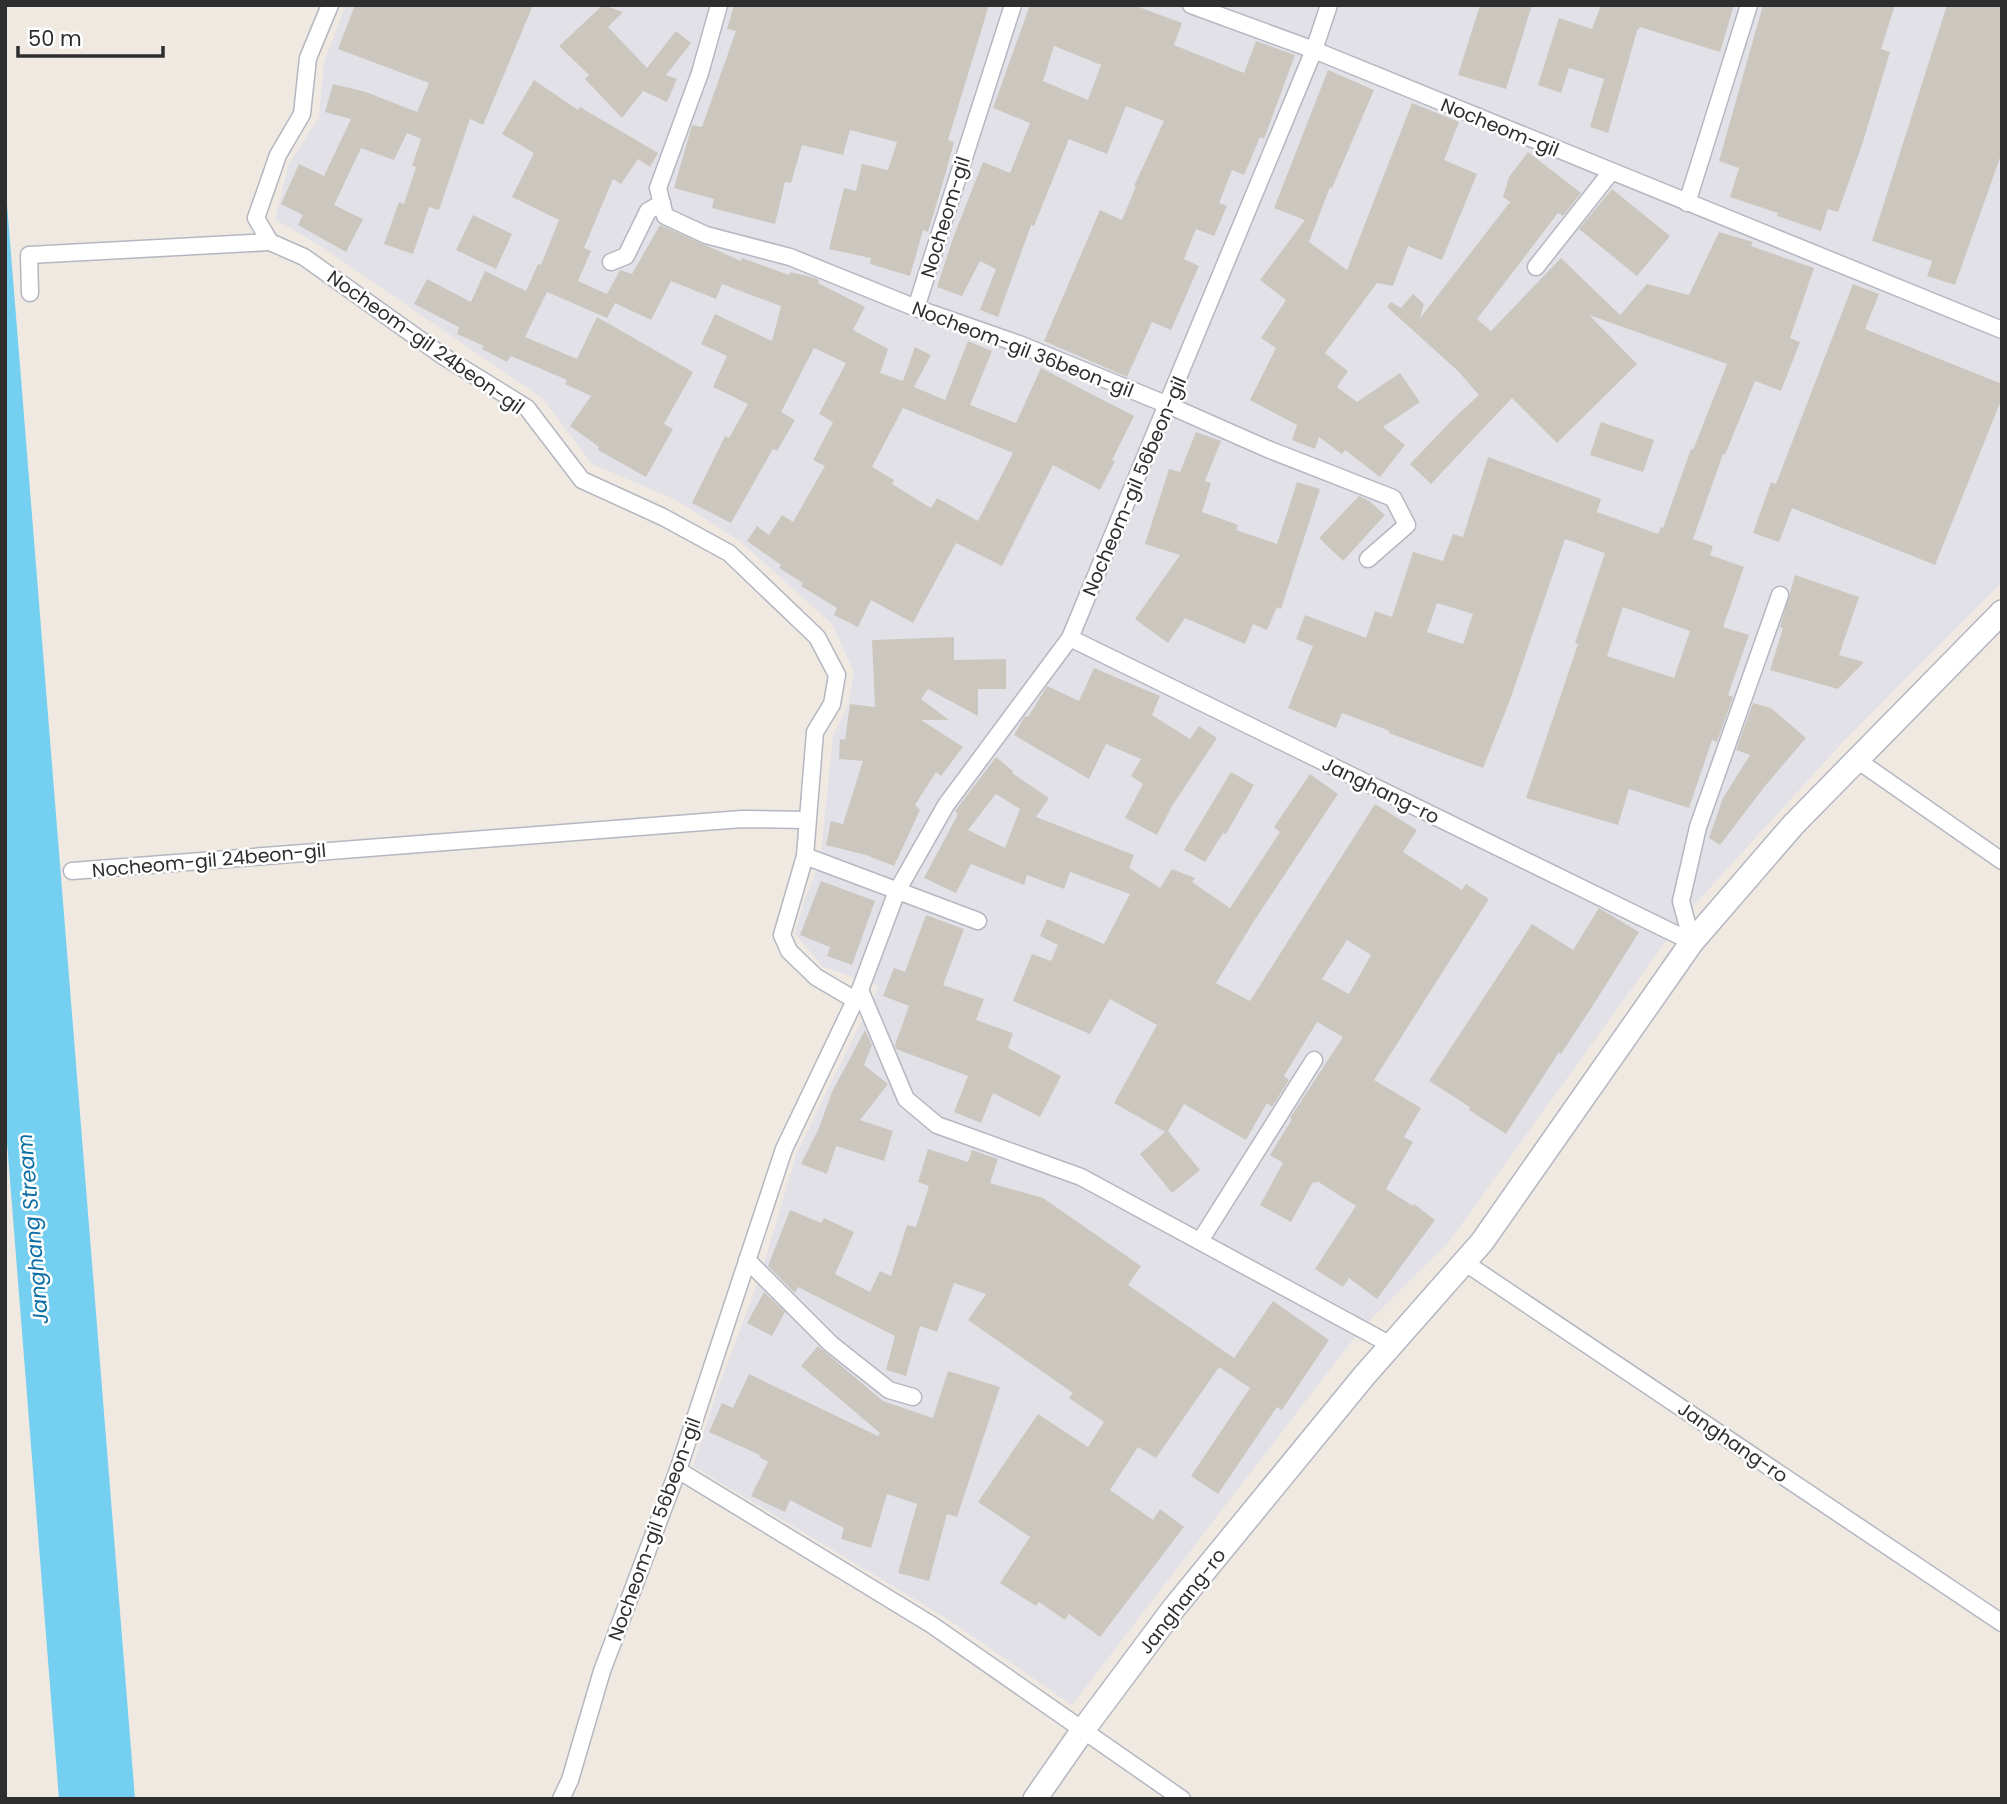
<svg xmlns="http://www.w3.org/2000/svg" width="2007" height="1804" viewBox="0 0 2007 1804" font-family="Poppins,sans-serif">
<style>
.industrial{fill:#e3e1e8}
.water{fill:#75cff0}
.building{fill:#cbc7bf;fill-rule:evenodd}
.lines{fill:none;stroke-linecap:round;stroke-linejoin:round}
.street-casing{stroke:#b4b7c1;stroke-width:19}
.secondary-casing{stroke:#b4b7c1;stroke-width:26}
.street{stroke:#fff;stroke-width:16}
.secondary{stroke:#fff;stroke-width:23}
.labels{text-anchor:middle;stroke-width:5;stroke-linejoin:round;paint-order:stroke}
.street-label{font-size:19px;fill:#2e2e2e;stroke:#fff}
.water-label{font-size:21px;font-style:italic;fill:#0d6fa3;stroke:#fff}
</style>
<rect width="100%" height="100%" fill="#efe9e1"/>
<path class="industrial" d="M346,5H2002V582L1844,741L1685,915L1448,1243L1361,1329L1072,1705L949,1620L693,1466L717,1391L761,1274L797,1152L879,986L823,967L795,933L804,901L820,862L833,736L848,705L854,672L832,624L741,542L676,500L592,464L542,398L322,247L275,219L289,164L319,117L324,62Z"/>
<path class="water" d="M5,179L135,1799H59L5,1117Z"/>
<g class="building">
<path d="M355,5H533L483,125L470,119L439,210L429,207L413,254L384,244L399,202L404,204L416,167L412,166L421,139L407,133L394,160L361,148L334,205L363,219L346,252L298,225L303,215L281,204L299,164L324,176L351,119L325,112L333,84L366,92L417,112L429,83L338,49Z"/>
<path d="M603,5L623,12L608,27L647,68L676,31L691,43L666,75L677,79L667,102L643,91L622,118L585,79L589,75L559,46Z"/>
<path d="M734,5H989L948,140L954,142L946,172L928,232L923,230L910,276L870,264L871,258L829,249L844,188L856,191L862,164L888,170L897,142L850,130L843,155L802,145L791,183L785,182L775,224L712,208L714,199L674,188L692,125L702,127L736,31L727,29Z"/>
<path d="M1030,5H1133L1182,23L1174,45L1244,73L1256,41L1295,55L1264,139L1260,137L1244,175L1232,170L1219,203L1227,206L1214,236L1196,229L1184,259L1199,266L1171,330L1152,322L1127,377L1044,341L1100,210L1122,220L1136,186H1134L1164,121L1126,106L1107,154L1069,139L1034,226L1031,225L998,317L980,310L996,269L980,261L962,296L937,287L953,238L983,162L1010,173L1030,123L993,108ZM1054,46L1101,65L1088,100L1043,81Z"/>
<path d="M1480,5H1532L1506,89L1458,75Z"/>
<path d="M1601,5H1734L1720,52L1640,27L1637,31L1608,133L1590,127L1604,79L1569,68L1561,93L1538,85L1559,18L1592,29Z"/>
<path d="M1763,5H1895L1881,49L1890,52L1862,145L1838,212L1828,209L1821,231L1777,216L1778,213L1730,197L1739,168L1719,161Z"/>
<path d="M1947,5H2002V152L1955,285L1927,276L1932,261L1872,241Z"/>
<path d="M1328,70L1374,90L1332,188L1330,187L1309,242L1347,270L1412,103L1459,122L1444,160L1477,174L1442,260L1408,246L1393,286L1377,283L1325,353L1348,371L1337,387L1357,402L1400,373L1420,402L1383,427L1405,445L1380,477L1345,450L1342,454L1319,437L1315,449L1292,440L1297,425L1250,400L1276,348L1261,338L1286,300L1260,280L1305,220L1274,208Z"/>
<path d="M534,80L578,110L580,107L658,153L650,167L638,159L621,184L613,179L584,248L591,251L578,281L607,294L620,270L632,274L660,225L741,261L742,258L789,275L790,272L815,278L819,280L818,283L865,307L853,330L888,349L880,373L903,381L915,347L931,355L914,387L945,400L968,341L992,351L970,405L1016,423L1041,368L1134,416L1112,460L1115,461L1100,490L1053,465L1002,566L956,543L913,623L871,600L858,627L834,615L837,608L801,586L803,583L779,568L781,565L747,541L757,526L769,535L782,515L793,522L825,466L813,460L833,422L819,414L846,363L814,348L781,412L795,420L777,451L773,449L731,523L692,503L725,436L729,438L748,404L713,387L727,356L701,344L715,314L772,341L781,306L722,284L716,299L671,281L651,320L615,303L607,318L547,292L525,337L577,359L597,317L693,372L664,424L673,429L646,477L598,450L599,447L570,426L591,396L565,384L567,380L511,356L507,362L482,349L484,346L457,334L459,327L414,304L427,279L471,302L485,271L526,291L538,264L541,265L559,220L512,197L534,153L502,134ZM903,408L1013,453L978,521L937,498L931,508L892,484L894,480L872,467Z"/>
<path d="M1528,152L1581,193L1563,216L1558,213L1477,319L1491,331L1561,258L1620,315L1647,284L1689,295L1719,232L1753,242L1751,246L1814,268L1790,338L1800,342L1781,391L1755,381L1725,455L1723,454L1693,539L1713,546L1710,555L1744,567L1723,627L1749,635L1728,695L1733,697L1717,742L1712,740L1689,808L1629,789L1618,825L1526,798L1578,644L1575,643L1605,553L1565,539L1510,700L1483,768L1389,733L1390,731L1342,713L1336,728L1288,708L1313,646L1296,639L1305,615L1366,638L1375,611L1392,617L1413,552L1443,561L1453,534L1463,537L1488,457L1601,499L1597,512L1658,534L1661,527L1663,528L1691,449L1693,450L1727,364L1589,315L1637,364L1557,443L1512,398L1431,484L1410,464L1452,420L1479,395L1458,371L1387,307L1391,302L1401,308L1413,294L1424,304L1420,318L1510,202L1503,197L1509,177ZM1437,603L1473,614L1463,644L1427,632ZM1623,607L1690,631L1674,678L1607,656Z"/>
<path d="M1612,189L1670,236L1637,276L1579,229Z"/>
<path d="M473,215L512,234L496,269L456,250Z"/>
<path d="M1853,284L1879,294L1865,329L2002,384V398L1935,565L1792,508L1779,542L1753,533L1771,482L1776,484Z"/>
<path d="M1601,422L1654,440L1643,472L1590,455Z"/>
<path d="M1196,432L1221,441L1205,481L1211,483L1202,512L1238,525L1236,530L1277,544L1297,482L1320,489L1281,609L1277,607L1267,630L1253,624L1245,644L1185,618L1168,643L1135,619L1180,555L1145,544L1169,469L1180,472Z"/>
<path d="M1359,496L1368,500L1385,515L1343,561L1319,538Z"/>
<path d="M1795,575L1859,597L1839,655L1864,662L1838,689L1770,670L1783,628L1780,627Z"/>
<path d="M954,637V660L1006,659V689H978V716L928,689L921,699L949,720H921L963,747L941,776L936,772L915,805L920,810L894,866L866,855L826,845L831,821L843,824L863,761L839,759L840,739L845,740L850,704L875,707L872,640Z"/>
<path d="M1094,668L1160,696L1152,715L1190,739L1199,726L1217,738L1172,806L1157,835L1125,818L1143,784L1131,776L1141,759L1106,744L1089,779L1014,735L1025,716L1028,717L1047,686L1079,701Z"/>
<path d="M1753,703L1771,708L1806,738L1765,786L1720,845L1709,838L1723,798L1750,755L1736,750Z"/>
<path d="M996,757L1013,771L1012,773L1049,798L1036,817L1134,855L1129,868L1160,888L1172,869L1195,878L1192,882L1230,908L1280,832L1274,827L1310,774L1338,794L1254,921L1216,983L1250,1001L1375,804L1417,830L1403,852L1462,890L1466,884L1489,899L1374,1080L1421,1108L1404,1137L1413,1142L1386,1189L1413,1206L1414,1204L1435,1220L1377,1299L1349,1278L1343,1287L1315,1269L1356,1206L1317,1181L1316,1183L1313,1182L1291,1222L1260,1205L1283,1163L1270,1155L1292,1119L1290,1118L1343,1037L1317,1022L1284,1076L1289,1080L1272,1107L1267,1103L1246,1140L1184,1104L1168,1131L1200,1170L1172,1193L1140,1154L1165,1132L1114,1103L1157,1025L1110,999L1090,1034L1013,1001L1032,954L1051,961L1058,945L1040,936L1047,919L1104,944L1130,894L1070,872L1064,889L1027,875L1024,885L971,864L956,893L924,878L958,814L955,811ZM996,794L1020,809L1005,848L968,830ZM1347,940L1371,955L1349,994L1322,979Z"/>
<path d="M1231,772L1254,785L1226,834L1223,833L1205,862L1184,850Z"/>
<path d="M821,881L875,901L852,965L827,956L830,947L800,935Z"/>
<path d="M1599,908L1639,932L1597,999L1561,1054L1559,1052L1506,1134L1469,1110L1470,1107L1429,1081L1532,924L1573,950Z"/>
<path d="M926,915L964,929L943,985L984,999L976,1020L1013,1033L1008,1048L1061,1076L1040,1117L993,1093L981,1123L954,1112L968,1076L896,1049L895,1045L909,1006L883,996L894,968L905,972Z"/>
<path d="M865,1030L872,1045L864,1065L888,1084L860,1120L893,1131L884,1161L836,1146L827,1174L801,1164L819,1128L832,1092Z"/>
<path d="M928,1149L968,1162L972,1150L998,1159L990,1183L1043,1198L1141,1266L1128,1285L1234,1358L1273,1301L1329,1340L1282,1410L1277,1407L1218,1494L1191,1476L1250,1388L1219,1367L1156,1458L1138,1447L1110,1490L1153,1520L1160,1509L1184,1527L1100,1637L1069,1614L1065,1620L1039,1602L1036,1606L1000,1583L1030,1537L978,1502L1038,1414L1088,1447L1104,1422L1069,1398L1073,1393L968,1320L986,1294L954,1283L937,1332L920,1326L906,1376L886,1370L895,1336L798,1287L795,1293L768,1266L790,1210L821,1223L824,1218L854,1232L835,1274L870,1292L880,1271L891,1276L907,1225L916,1227L929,1186L918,1182Z"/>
<path d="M764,1292L785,1312L772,1336L747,1323Z"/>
<path d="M818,1346L883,1401L933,1418L948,1371L1000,1387L957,1517L947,1514L929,1581L898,1573L917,1504L887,1494L871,1548L841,1539L844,1528L790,1500L785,1512L751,1496L768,1462L759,1457L760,1455L709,1432L722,1403L733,1408L749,1374L878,1436L880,1433L801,1366Z"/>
</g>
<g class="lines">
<g class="street-casing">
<g id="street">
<path d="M330,5L308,58L302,114L278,155L256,218L270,242L304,257L443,356L527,408L582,480L663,517L729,553L817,637L837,675L832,704L815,732L805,856L782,935L789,951L816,977L855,1000"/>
<path d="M719,5L700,73L658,188L665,216L706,235L790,257L916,308L1019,344L1168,405L1270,450L1393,498L1407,525L1368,559"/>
<path d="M1191,5L1314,50L2002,330"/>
<path d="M1687,203L1749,5"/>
<path d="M611,262L626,256L648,211L662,203"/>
<path d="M1536,267L1611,172"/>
<path d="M30,293L29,255L270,242"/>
<path d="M916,308L1013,5"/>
<path d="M1070,638L1692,942"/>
<path d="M1857,760L2002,861"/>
<path d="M805,856L978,921"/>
<path d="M72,871L742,819L807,820"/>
<path d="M1692,942L1681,901L1698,827L1780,595"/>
<path d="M860,990L906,1099L937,1125L1081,1177L1391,1345"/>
<path d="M1200,1241L1314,1060"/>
<path d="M747,1260L831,1344L889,1390L913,1397"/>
<path d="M1464,1262L2002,1623"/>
<path d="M678,1470L932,1625L1182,1799"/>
<path d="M561,1799L570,1780L602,1671L678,1470L784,1149L860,990L897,891L946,805L1070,638L1314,50L1329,5"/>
</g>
</g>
<g class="secondary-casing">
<path id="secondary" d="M1035,1799L1083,1730L1174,1608L1364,1376L1482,1242L1692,942L1794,824L2002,612"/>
</g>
<use href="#street" class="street"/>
<use href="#secondary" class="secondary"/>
</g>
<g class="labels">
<g class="street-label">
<text transform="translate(1500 127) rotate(22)" y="7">Nocheom-gil</text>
<text transform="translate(945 217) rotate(-73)" y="7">Nocheom-gil</text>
<text transform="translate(426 342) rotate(35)" y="7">Nocheom-gil 24beon-gil</text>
<text transform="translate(1023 349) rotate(21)" y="7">Nocheom-gil 36beon-gil</text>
<text transform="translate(1134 486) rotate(-67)" y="7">Nocheom-gil 56beon-gil</text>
<text transform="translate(1381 790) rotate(26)" y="7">Janghang-ro</text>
<text transform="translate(209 860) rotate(-5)" y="7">Nocheom-gil 24beon-gil</text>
<text transform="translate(1733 1442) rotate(34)" y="7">Janghang-ro</text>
<text transform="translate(654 1529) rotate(-70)" y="7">Nocheom-gil 56beon-gil</text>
<text transform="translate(1182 1601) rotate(-52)" y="7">Janghang-ro</text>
</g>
<g class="water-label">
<text transform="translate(33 1229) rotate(-95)" y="7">Janghang Stream</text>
</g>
</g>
<rect width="2007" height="1804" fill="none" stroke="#2e2e2e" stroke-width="14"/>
<path d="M18 46v10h145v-10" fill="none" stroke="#2e2e2e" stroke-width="3.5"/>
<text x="28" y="46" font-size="21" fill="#2e2e2e" stroke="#ffffff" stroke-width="5" paint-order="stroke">50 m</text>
</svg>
